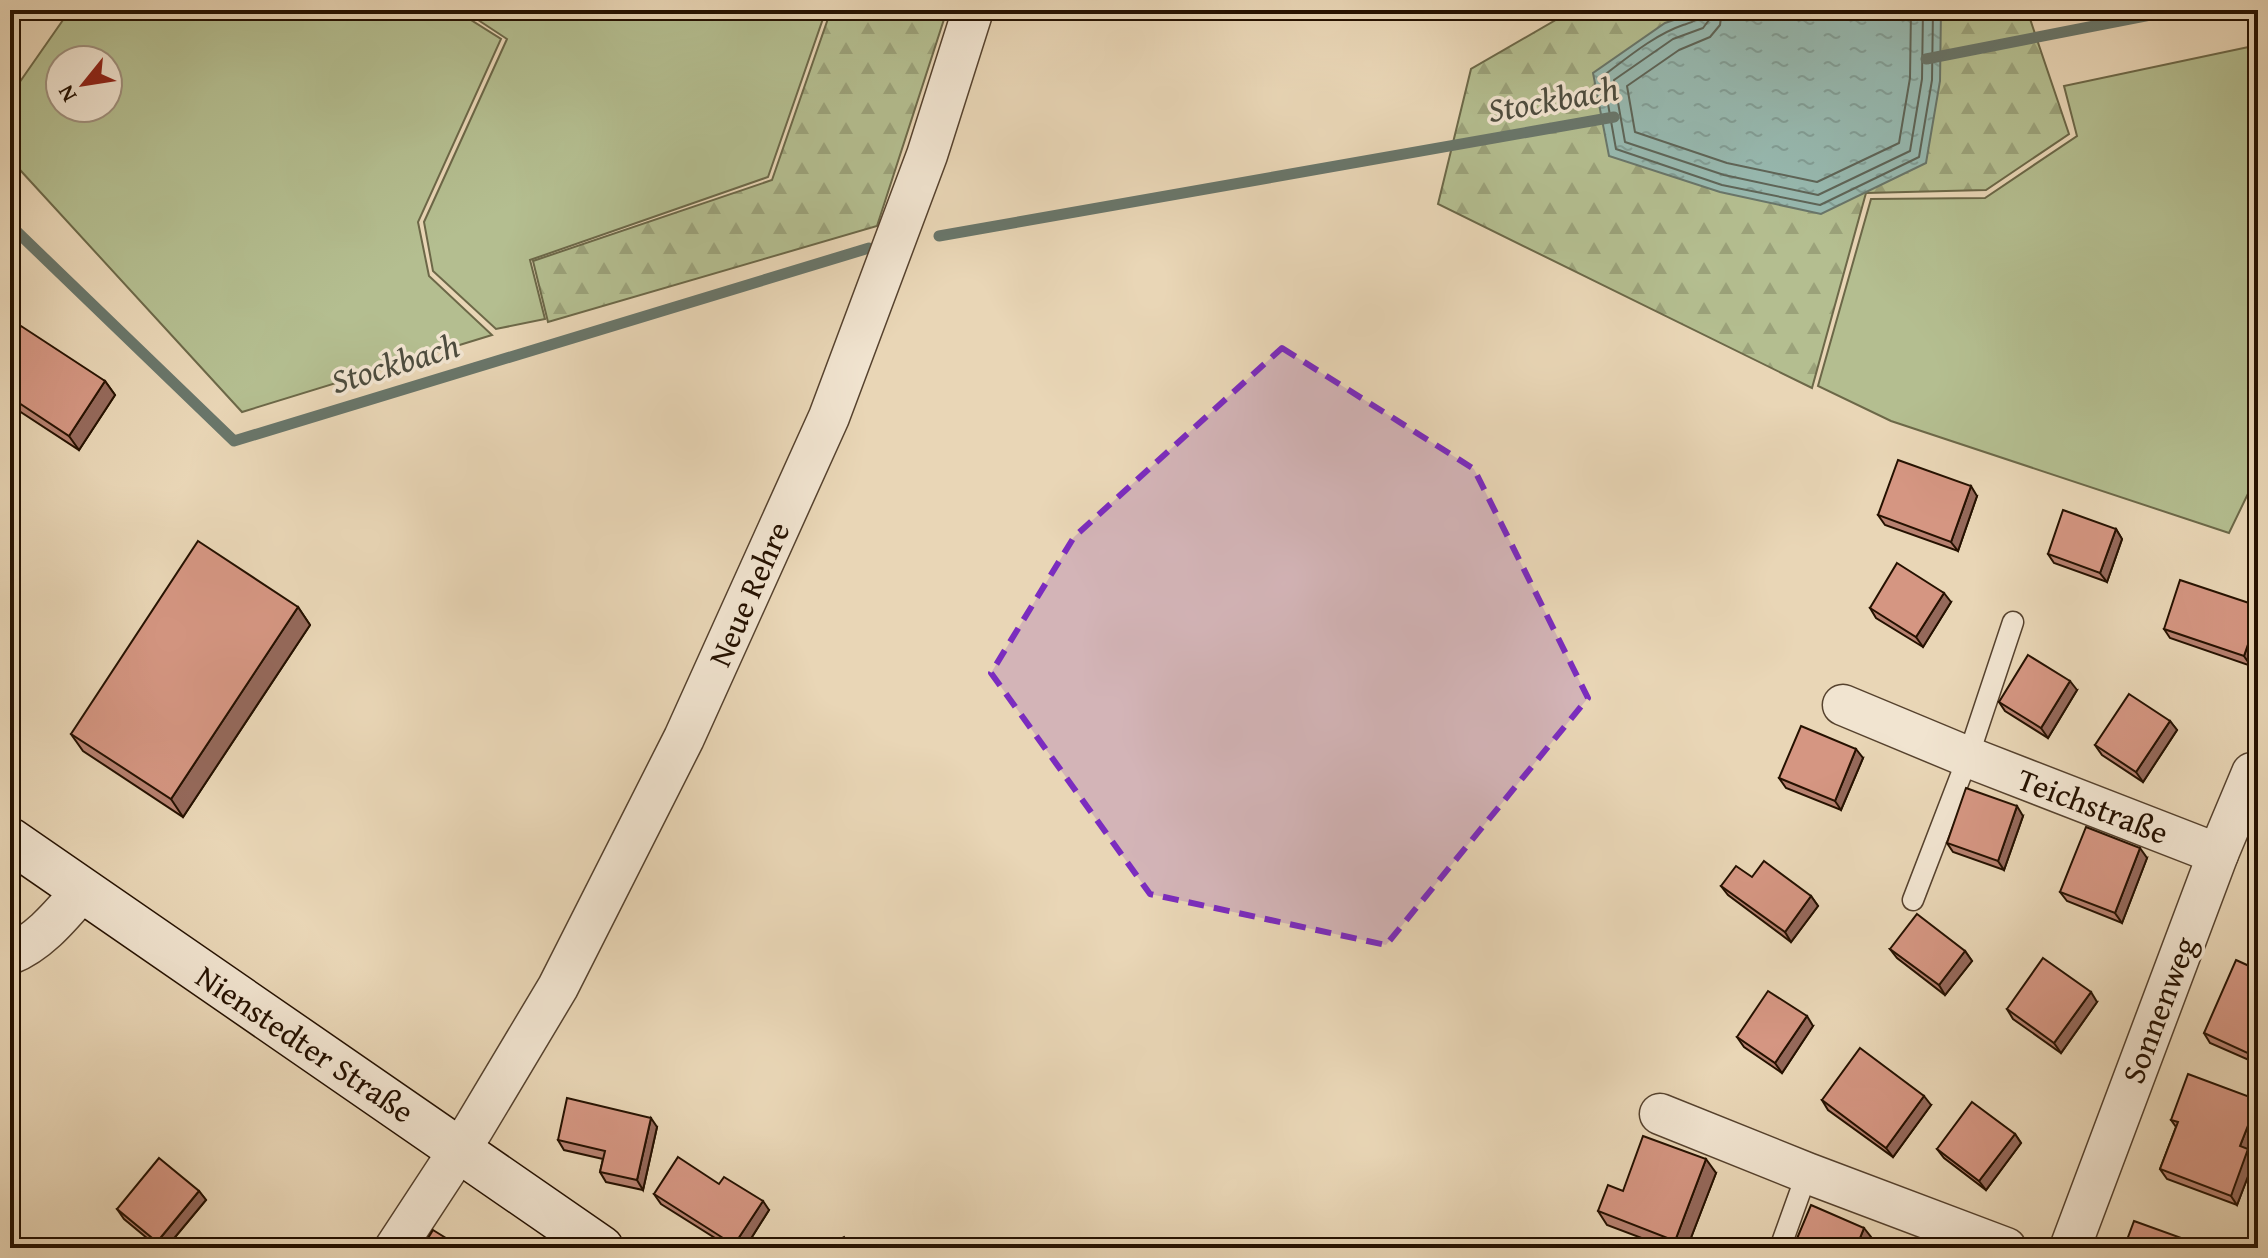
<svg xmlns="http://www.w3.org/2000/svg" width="2268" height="1258" viewBox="0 0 2268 1258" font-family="'Gentium Book Plus',serif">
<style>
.green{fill:#b4be90;stroke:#6c6848;stroke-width:2;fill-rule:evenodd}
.forest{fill:url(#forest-firs);stroke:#6c6848;stroke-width:2}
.water{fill:url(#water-ripples);stroke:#69766a;stroke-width:2}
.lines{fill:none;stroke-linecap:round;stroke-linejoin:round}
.shore{stroke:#5e6558;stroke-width:2}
.stream{stroke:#69766a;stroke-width:11}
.service-casing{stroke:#56422e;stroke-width:23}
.minor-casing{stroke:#56422e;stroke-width:43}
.secondary-casing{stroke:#251100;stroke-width:47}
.service{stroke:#f1e4d0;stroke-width:20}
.minor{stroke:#f1e4d0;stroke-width:40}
.secondary{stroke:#f1e4d0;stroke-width:44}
.wall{fill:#b78170;stroke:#251100;stroke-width:2}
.shaded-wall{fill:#95695b;stroke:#251100;stroke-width:2}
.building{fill:#d59682;stroke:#251100;stroke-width:2}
.marked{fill:#7b2cbf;fill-opacity:0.2;stroke:#7b2cbf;stroke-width:6;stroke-dasharray:16 10;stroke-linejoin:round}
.labels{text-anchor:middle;stroke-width:7;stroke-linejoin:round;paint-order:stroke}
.street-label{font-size:32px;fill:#251100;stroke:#f1e4d0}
.water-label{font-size:34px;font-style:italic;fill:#4d4c3e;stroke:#f1e4d0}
</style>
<defs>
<pattern id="forest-firs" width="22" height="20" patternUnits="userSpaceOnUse" patternTransform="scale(2)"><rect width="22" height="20" fill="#b4be90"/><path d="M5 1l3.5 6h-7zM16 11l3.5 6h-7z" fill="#9ba27a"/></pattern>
<pattern id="water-ripples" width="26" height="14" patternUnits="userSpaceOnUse" patternTransform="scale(2)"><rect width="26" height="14" fill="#97b9b0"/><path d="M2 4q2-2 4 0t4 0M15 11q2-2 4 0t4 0" fill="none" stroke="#829e96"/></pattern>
</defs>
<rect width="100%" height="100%" fill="#e9d6b6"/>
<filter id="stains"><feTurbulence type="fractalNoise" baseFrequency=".0025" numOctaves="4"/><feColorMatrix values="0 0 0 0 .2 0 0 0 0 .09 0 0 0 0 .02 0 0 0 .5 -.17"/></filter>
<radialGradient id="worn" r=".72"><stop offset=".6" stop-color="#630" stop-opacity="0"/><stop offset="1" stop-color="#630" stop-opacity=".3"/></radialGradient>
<g class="green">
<path d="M70,10H455L501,39L418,222L429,276L492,335L242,412L10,159V96ZM60,60H108V108H60Z"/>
<path d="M463,10H826L768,177L530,260L545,319L496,329L433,271L424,222L507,39Z"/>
<path d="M2258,45V473L2229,533L1891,421L1818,386L1871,199L1985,198L2077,136L2064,86Z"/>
</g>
<g class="forest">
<path d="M831,10H947L877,226L548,322L533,261L772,180Z"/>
<path d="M1573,10H2027L2069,134L1986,190L1866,193L1812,388L1438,204L1471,69Z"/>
</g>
<path class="water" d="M1703,10H1941L1940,81L1926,163L1821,214L1720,192L1609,156L1593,73L1665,23Z"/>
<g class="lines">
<g class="shore">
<path d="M1700,10C1699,21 1693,22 1683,25C1654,35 1627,58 1603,76L1616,149L1722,185L1820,205L1919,157L1932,80L1933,10"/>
<path d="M1710,10L1709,20L1703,28L1673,39L1614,80L1625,142L1724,175L1818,195L1910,151L1922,79L1923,10"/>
<path d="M1722,10L1720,25L1710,37L1679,50L1627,86L1635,132L1727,163L1817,182L1899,143L1910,78L1911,10"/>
</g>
<g class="stream">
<path d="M1926,59L2176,10"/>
<path d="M10,225L234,441L869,248"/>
<path d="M939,236L1614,117"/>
</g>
<g class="service-casing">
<g id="service">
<path d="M1913,900L1968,757L2013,622"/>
<path d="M1780,1248L1807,1173"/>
</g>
</g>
<g class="minor-casing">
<g id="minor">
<path d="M1843,705L1968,757L2218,854"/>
<path d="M10,954C40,942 62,914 83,890"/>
<path d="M1660,1114L1807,1173L2006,1248"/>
<path d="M395,1248L473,1129L558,987L684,738L829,417L927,155L973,10"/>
<path d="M2070,1248L2218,854L2252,773L2258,776"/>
</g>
</g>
<g class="secondary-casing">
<path id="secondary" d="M10,840L601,1248"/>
</g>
<use href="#service" class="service"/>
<use href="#minor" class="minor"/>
<use href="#secondary" class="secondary"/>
</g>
<g class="wall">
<path d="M10,342L105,381L115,395L79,450L10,405Z"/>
<path d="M1977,496L1958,551L1885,525L1878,515Z"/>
<path d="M2116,529L2122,539L2107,582L2054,563L2048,554Z"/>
<path d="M1951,602L1923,647L1876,618L1870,608Z"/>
<path d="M2258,606L2251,666L2170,638L2164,629Z"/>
<path d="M298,607L310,625L183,817L83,751L71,734Z"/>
<path d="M2077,690L2048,738L2005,711L1999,702Z"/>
<path d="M2170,721L2177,730L2143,782L2102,755L2095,745Z"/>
<path d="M1863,758L1841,810L1786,788L1779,778Z"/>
<path d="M2023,816L2004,870L1953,852L1947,843Z"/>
<path d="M2147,858L2122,923L2067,901L2060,892Z"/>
<path d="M1752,877L1811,896L1818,906L1791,942L1728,895L1721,886Z"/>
<path d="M1890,949L1965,951L1972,961L1945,995L1897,958Z"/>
<path d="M2258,970V1064L2210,1043L2204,1033Z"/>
<path d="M2097,1002L2061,1053L2013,1019L2007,1009Z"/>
<path d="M1813,1026L1782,1073L1744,1047L1737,1037Z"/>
<path d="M1822,1100L1931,1105L1893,1157L1828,1110Z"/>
<path d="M2258,1100V1126L2249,1150L2255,1158L2237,1205L2167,1179L2160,1169L2176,1127L2171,1120Z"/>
<path d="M657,1127L643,1190L606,1182L600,1172L603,1159L564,1150L558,1140Z"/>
<path d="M2015,1134L2021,1143L1986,1190L1944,1158L1937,1149Z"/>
<path d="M1716,1173L1687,1248H1668L1607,1225L1598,1211L1623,1191Z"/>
<path d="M719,1184L769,1210L745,1248H731L661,1204L654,1194Z"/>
<path d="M199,1191L206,1200L166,1248H159L124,1219L117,1209Z"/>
</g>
<g class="shaded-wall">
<path d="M105,381L115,395L79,450L69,436Z"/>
<path d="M1971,486L1977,496L1958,551L1951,542Z"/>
<path d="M2116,529L2122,539L2107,582L2100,573Z"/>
<path d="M1944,593L1951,602L1923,647L1916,637Z"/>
<path d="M298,607L310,625L183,817L171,799Z"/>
<path d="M2258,615V645L2251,666L2244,656Z"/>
<path d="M2070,681L2077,690L2048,738L2041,728Z"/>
<path d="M2170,721L2177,730L2143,782L2136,772Z"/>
<path d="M1856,749L1863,758L1841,810L1835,801Z"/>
<path d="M2017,806L2023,816L2004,870L1998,861Z"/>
<path d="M2140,848L2147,858L2122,923L2115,913Z"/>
<path d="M1811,896L1818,906L1791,942L1785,932Z"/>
<path d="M1965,951L1972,961L1945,995L1939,985Z"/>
<path d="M2091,992L2097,1002L2061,1053L2054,1043Z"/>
<path d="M1807,1016L1813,1026L1782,1073L1775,1063Z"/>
<path d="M13,1033L16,1038L10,1046V1036Z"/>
<path d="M2258,1047V1062L2254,1056Z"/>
<path d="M1924,1096L1931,1105L1893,1157L1886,1148Z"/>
<path d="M2258,1100V1126L2249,1150L2255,1158L2237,1205L2231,1196L2240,1146Z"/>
<path d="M651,1118L657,1127L643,1190L637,1180Z"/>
<path d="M2015,1134L2021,1143L1986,1190L1979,1181Z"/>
<path d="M1706,1159L1716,1173L1687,1248H1680L1675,1241Z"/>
<path d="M199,1191L206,1200L166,1248H161L157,1242Z"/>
<path d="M763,1201L769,1210L745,1248H736L734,1245Z"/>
<path d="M1864,1228L1871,1237L1866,1248H1856Z"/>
<path d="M2187,1240L2192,1248H2184Z"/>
</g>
<g class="building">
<path d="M21,326L105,381L69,436L10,397V342Z"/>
<path d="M1898,460L1971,486L1951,542L1878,515Z"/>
<path d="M2063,510L2116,529L2100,573L2048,554Z"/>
<path d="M198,541L298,607L171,799L71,734Z"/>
<path d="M1897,563L1944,593L1916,637L1870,608Z"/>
<path d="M2180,580L2258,606V615L2244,656L2164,629Z"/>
<path d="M2028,655L2070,681L2041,728L1999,702Z"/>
<path d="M2129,694L2170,721L2136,772L2095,745Z"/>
<path d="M1801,726L1856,749L1835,801L1779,778Z"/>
<path d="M1966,788L2017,806L1998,861L1947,843Z"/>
<path d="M2086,827L2140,848L2115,913L2060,892Z"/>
<path d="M1764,861L1811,896L1785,932L1721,886L1736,866L1752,877Z"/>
<path d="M2258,892V906L2253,904Z"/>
<path d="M1917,914L1965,951L1939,985L1890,949Z"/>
<path d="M2043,958L2091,992L2054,1043L2007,1009Z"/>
<path d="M2236,960L2258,970V1047L2254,1056L2204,1033Z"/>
<path d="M1768,991L1807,1016L1775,1063L1737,1037Z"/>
<path d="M1860,1048L1924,1096L1886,1148L1822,1100Z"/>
<path d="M2188,1074L2258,1100L2240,1146L2248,1149L2231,1196L2160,1169L2178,1122L2171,1120Z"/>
<path d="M567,1098L651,1118L637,1180L600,1172L605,1151L558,1140Z"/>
<path d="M1972,1102L2015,1134L1979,1181L1937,1149Z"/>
<path d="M1643,1136L1706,1159L1675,1241L1598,1211L1608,1185L1623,1191Z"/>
<path d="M678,1157L719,1184L724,1177L763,1201L734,1245L654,1194Z"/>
<path d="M159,1158L199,1191L157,1242L117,1209Z"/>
<path d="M1811,1205L1864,1228L1856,1248H1793Z"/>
<path d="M2134,1221L2187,1240L2184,1248H2124Z"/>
<path d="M433,1230L462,1248H422Z"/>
<path d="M844,1237L850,1248H824Z"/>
</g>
<path class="marked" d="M1282,348L1474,469L1588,698L1386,945L1150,894L991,673L1074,537Z"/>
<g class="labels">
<g class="street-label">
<text transform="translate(749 594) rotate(-66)" y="11">Neue Rehre</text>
<text transform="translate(2093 806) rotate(21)" y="11">Teichstraße</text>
<text transform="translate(2159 1010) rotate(-69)" y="11">Sonnenweg</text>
<text transform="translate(305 1044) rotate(34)" y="11">Nienstedter Straße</text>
</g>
<g class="water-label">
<text transform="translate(1553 99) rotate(-10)" y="12">Stockbach</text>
<text transform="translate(395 363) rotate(-17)" y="12">Stockbach</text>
</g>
</g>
<rect width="2268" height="1258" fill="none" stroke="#e9d6b6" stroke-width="40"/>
<rect x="12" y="12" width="2244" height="1234" fill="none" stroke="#251100" stroke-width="4"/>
<rect x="20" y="20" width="2228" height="1218" fill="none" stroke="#251100" stroke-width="2"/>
<g transform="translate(84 84) rotate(240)"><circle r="38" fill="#f1e4d0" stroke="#9f907d" stroke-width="2"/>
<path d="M0-6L14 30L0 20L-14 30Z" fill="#8f2418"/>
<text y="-12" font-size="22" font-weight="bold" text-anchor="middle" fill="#251100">N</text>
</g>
<rect width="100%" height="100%" filter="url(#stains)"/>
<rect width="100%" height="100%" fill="url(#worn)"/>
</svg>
